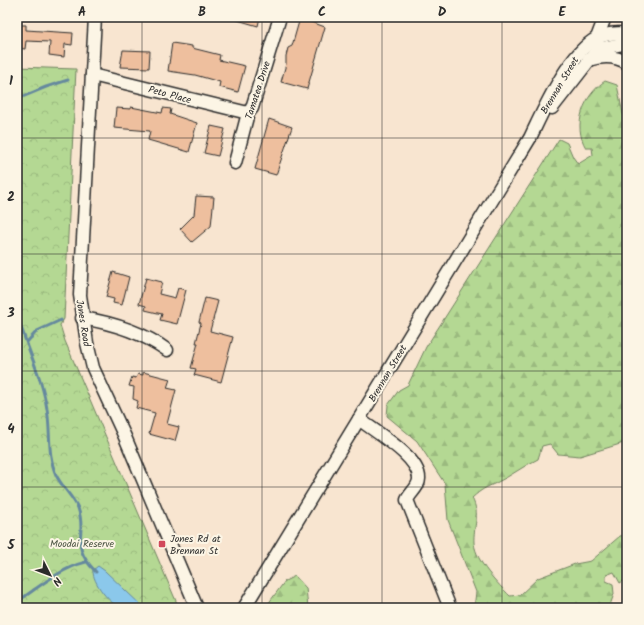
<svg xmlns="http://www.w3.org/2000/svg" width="644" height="625" viewBox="0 0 644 625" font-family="Kalam,sans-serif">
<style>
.forest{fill:url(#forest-firs);stroke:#70825f}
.park{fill:url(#park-crowns);stroke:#70825f}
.water{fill:#8bc8eb;stroke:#65899e}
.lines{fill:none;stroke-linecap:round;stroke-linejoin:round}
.stream{stroke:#65899e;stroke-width:3}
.building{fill:#eebf9e;stroke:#2b2b2b}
.minor-casing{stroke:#2b2b2b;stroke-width:15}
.minor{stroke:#fcf5e5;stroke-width:12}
.grid{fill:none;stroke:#2b2b2b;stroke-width:1;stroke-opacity:0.55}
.poi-dot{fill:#d1495b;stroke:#fcf5e5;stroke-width:1.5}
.labels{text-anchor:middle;stroke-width:4;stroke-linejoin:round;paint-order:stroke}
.street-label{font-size:10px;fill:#2b2b2b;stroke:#fcf5e5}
.poi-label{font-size:10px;fill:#2b2b2b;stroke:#fcf5e5;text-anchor:start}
.park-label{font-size:10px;fill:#4d5645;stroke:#fcf5e5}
.neatline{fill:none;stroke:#2b2b2b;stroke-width:1.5}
.grid-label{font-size:13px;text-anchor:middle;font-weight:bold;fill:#2b2b2b}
</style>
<defs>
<pattern id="forest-firs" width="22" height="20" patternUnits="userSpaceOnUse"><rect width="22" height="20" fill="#b4d893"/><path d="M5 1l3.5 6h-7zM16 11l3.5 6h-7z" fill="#9bba7f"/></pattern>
<pattern id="park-crowns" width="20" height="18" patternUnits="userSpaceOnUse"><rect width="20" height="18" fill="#b4d893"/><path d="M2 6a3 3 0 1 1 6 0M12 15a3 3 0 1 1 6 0" fill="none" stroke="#9bba7f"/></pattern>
</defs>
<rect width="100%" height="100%" fill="#f8e5d0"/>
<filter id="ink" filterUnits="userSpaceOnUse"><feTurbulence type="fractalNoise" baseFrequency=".025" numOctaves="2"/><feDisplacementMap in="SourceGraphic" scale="8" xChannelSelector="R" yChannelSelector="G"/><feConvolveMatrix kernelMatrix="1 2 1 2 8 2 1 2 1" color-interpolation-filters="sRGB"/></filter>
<g filter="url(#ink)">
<g class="forest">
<path d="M605,81L617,85L623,114L627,121V442L580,456L558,454L550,444L542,446L538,459C523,466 511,476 496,483C485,488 482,489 472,498C481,516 473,525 474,543C476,562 498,584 510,596L520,595L538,578L575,564L591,561L620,536L627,535V579L620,583L614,572L606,575V581L613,584L614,594L609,608H474L476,592L448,520L445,484L417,441L387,416L388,405L399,390L408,385L426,347L559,139L567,143L573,157L578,164L593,155L592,148H586C572,125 584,95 605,81Z"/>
<path d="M295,576L306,588L308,608H265L285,581Z"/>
</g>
<path class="park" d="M17,67L76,69L64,319L60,325L65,341L179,608H17Z"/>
<path class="water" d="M98,566L105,571L144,608C137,608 128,610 122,608C110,605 92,582 93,570Z"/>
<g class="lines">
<g class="stream">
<path d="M17,99L46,87L68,80"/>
<path d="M17,314C26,347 42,376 47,409C51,431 47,454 56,475C62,487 73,497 78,508C88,536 68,544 96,572"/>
<path d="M27,342L37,331L61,320"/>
<path d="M17,602C37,588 61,568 86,562"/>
</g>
</g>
<g class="building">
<path d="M234,17H260L258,26L234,19Z"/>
<path d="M300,18L325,27L307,89L281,82L286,64V56L288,48L292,46Z"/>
<path d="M17,25H26V30L73,33L72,45L65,44L64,57L49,55L50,42L26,41L25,49L17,48Z"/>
<path d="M172,43L192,46V48L220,55L219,60L245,66L238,92L219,87L220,82L195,75L168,71Z"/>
<path d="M123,50L150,51L149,68L120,67Z"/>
<path d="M131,107L162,113L163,108L171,109L170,114L197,123L189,152L148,140L150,131L114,128L116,108L131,109Z"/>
<path d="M269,119L292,127L276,175L255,169Z"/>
<path d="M211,126L225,129L218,156L204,153Z"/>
<path d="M196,196L214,197L211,226L192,242L180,229L194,215Z"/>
<path d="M113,272L129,277L122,305L113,303L114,299L106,297Z"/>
<path d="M146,278L162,282L159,294L175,298L178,288L186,290L177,324L160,320L162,314L145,310L146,306L139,304Z"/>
<path d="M205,298L218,301L210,331L233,337L221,382L194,375L196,369L191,368L198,343H196L201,323L199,322Z"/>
<path d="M143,372L170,379L167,388L176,390L167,424L179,427L175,441L149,434L155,413L136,408L138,401L133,399L134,387L129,386L132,377L136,378L138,374L143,375Z"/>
</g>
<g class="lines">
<g class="minor-casing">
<g id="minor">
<path d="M95,17L80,295L87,343L93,368L125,437L197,608"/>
<path d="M597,42V38L605,17"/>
<path d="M588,60C601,56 615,55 627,63"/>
<path d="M92,75L248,113"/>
<path d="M552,108L598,49L627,43"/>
<path d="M235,163L248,113L252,108L280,17"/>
<path d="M82,318C113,323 142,332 167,350"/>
<path d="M359,419C375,432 420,457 419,479C419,487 410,493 407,500L450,608"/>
<path d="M244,608L530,138C544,109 568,54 597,38C606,33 617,33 627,33"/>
</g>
</g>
<use href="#minor" class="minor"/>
</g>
</g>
<path class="grid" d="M142,17V608M262,17V608M382,17V608M502,17V608M17,138H627M17,254H627M17,371H627M17,487H627"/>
<rect class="poi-dot" x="158" y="540" width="8" height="8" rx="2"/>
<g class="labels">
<g class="street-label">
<text transform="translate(559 85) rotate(-59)" y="4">Brennan Street</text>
<text transform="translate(257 90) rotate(-72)" y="4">Tamatea Drive</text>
<text transform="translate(170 94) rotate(15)" y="4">Peto Place</text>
<text transform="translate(84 323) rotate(81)" y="4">Jones Road</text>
<text transform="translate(387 373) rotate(-59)" y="4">Brennan Street</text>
</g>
<g class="poi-label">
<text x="170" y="542">Jones Rd at<tspan x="170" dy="12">Brennan St</tspan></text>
</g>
<g class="park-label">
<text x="82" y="547">Moodai Reserve</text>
</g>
</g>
<rect width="644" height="625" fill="none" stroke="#fcf5e5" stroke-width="44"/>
<g transform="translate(50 575) rotate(132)" stroke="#fcf5e5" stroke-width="3" paint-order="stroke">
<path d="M0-3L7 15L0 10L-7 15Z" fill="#2b2b2b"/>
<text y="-6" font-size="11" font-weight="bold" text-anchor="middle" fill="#2b2b2b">N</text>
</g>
<rect x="22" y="22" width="600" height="581" class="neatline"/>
<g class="grid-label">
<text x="82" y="16">A</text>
<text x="202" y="16">B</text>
<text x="322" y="16">C</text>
<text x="442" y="16">D</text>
<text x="562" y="16">E</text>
<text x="11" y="85">1</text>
<text x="11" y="201">2</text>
<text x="11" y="317">3</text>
<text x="11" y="433">4</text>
<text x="11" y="549">5</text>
</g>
</svg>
